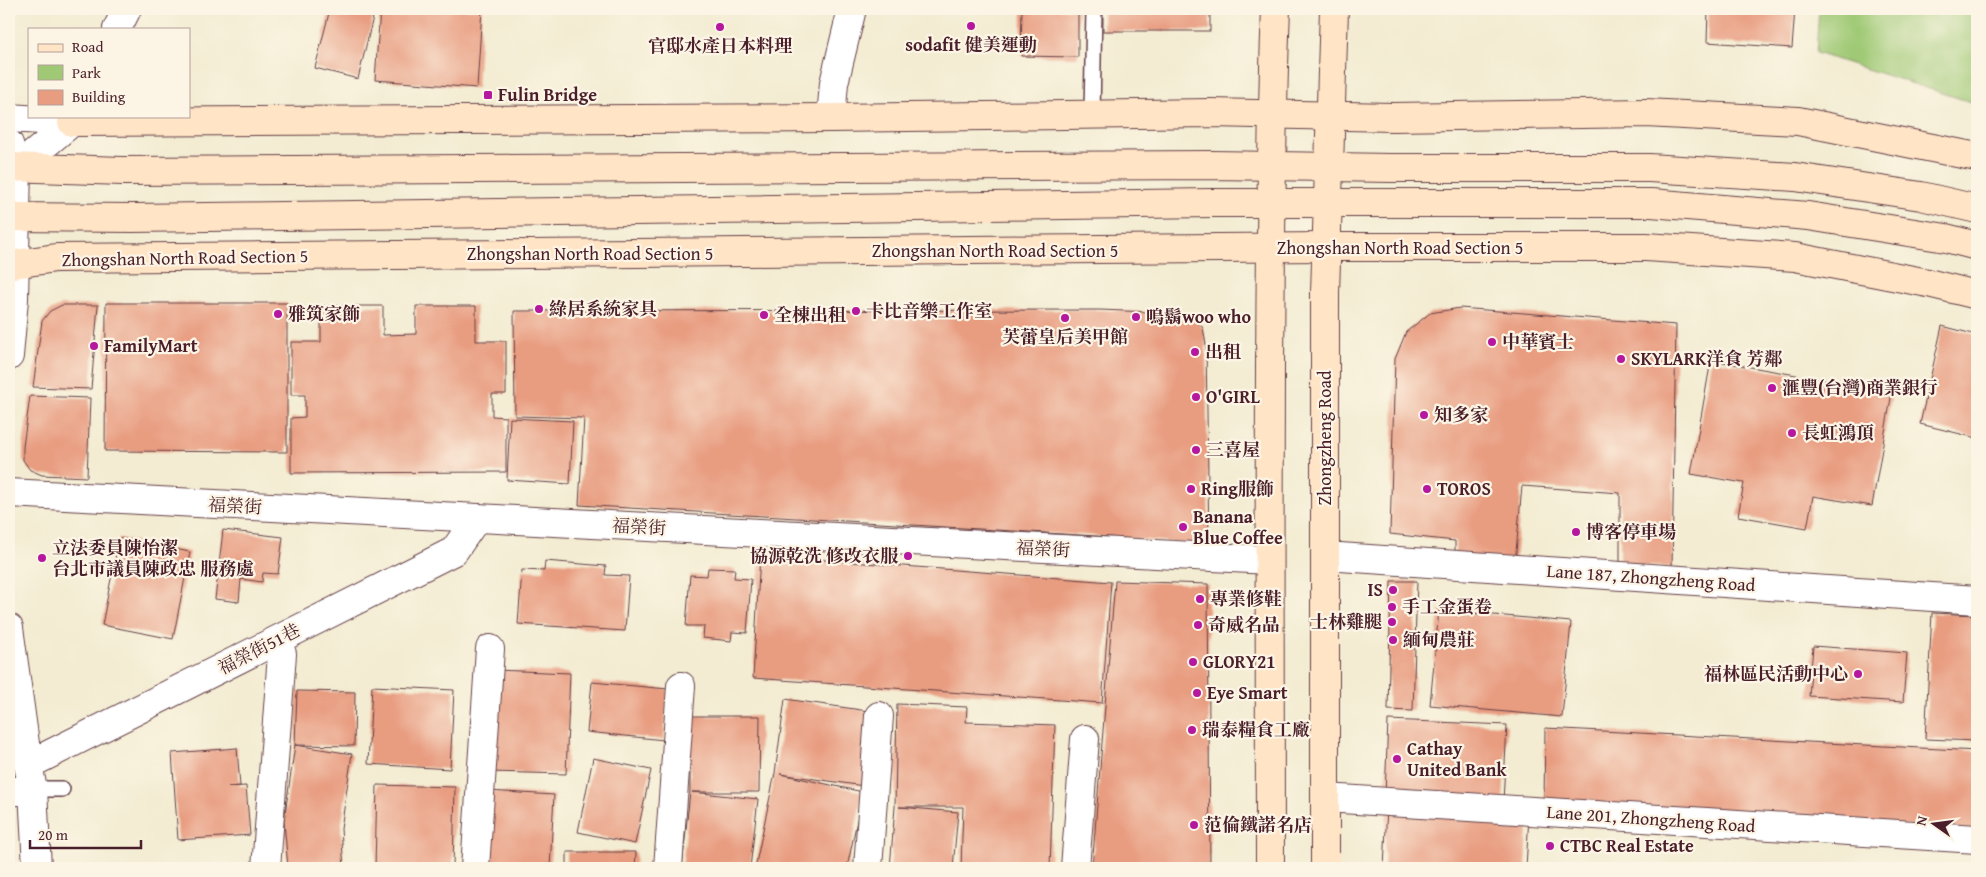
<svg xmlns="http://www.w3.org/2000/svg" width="1986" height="877" viewBox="0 0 1986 877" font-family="'Gentium Book Plus','Noto Serif TC',serif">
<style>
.green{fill:#9fc975;stroke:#747450}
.building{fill:#e89c80}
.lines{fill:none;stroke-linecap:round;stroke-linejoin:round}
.service-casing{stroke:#633e44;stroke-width:18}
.minor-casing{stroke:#633e44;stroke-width:30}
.secondary-casing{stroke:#633e44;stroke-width:30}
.service{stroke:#fff;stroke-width:15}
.minor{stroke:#fff;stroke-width:28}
.secondary{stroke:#ffe4c6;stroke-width:28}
.poi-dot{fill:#b5179e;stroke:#fcf5e5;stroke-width:2}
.labels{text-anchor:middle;stroke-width:4.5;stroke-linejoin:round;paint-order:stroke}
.poi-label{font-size:18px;font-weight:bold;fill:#4a1f2b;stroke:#fcf5e5;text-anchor:start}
.street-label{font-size:18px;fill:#4a1f2b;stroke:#fcf5e5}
</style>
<rect width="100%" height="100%" fill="#fcf5e5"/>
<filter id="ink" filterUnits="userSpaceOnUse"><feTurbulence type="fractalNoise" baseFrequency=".02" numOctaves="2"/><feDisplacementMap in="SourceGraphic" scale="10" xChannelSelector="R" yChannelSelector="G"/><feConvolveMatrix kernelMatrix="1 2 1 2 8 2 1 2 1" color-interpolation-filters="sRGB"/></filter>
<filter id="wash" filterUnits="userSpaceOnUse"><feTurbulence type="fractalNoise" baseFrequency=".0096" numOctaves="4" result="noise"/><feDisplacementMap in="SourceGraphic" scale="20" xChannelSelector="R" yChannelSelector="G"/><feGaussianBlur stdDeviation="1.12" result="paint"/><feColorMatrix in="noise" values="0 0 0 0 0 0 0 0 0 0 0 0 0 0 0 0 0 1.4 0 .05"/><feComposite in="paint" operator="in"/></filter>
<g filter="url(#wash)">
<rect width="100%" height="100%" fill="#f3ecd2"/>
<path class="green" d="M1819,9H1977V104L1816,53Z"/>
<g id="blocks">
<g class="building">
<path d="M330,9H375L358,79L315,68Z"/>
<path d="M380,9H482L477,88L375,80Z"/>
<path d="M1022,9H1078V57L1021,56Z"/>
<rect x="1103" y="9" width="107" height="22"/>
<path d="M1708,9H1795L1792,48L1707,42Z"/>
<path d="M106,303H287V452L105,451Z"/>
<path d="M62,305H98L91,389L33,387L42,321L50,311Z"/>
<path d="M321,306H383V335L416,334V306H476V341H506V394H492V416L506,417V472L291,473V418L305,417V395H291V342H321Z"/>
<path d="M1460,308L1676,325L1672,567L1620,565V493L1522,486L1515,563L1455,557V541L1390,534L1395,359L1406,332L1430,313Z"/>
<path d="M1100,310L1174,313L1192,316L1203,328L1206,345L1209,545L1096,536L579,505L584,418L515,416L514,311Z"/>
<path d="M1942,326L1977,335V438L1920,424Z"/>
<path d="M1711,360L1892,392L1872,506L1813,496L1807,528L1738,516L1744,483L1691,474Z"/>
<path d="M30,396L90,398L87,477L42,475L30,470L23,460V447Z"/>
<path d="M510,418L573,421L570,484L507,480Z"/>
<path d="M223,530L283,537L278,574L263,573L262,582L241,579L239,602L215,599Z"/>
<path d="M119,538L190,552L173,639L102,625Z"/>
<path d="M760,555L1111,582L1102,703L753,678Z"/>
<path d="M545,561L606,566L605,575L629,576L625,631L518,624L522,570L544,571Z"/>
<path d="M708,568L735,569L734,578L751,579L747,633L732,632L731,641L703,638L704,626H686L690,575L707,576Z"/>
<path d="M1115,581L1208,584L1210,868H1092Z"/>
<path d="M1391,581H1417L1413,711L1388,710Z"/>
<path d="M1439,610L1571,622L1562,717L1430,705Z"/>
<path d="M1932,613L1977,615V741L1925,739Z"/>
<path d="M1813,646L1907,653L1903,702L1809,696Z"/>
<path d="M495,670L570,673L566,774L491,772Z"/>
<path d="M592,682L668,689L664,740L587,732Z"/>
<path d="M372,686L454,690L450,769L368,764Z"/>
<path d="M297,691L355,692L354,746L295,745L352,754L341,829L344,868H288L284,821L295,745Z"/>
<path d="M785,699L875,712L864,786L780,774L863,792L847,868H755L775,773Z"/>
<path d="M897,704L967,707L966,722L1055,725L1050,868H961L963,807H899L958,812L953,868H890L895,807Z"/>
<path d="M690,716H760L759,792H692L758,799L750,868H682L690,792Z"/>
<path d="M1388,720L1507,725L1503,802L1385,796Z"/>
<path d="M1545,728L1977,751V830L1544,804Z"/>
<path d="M237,748L240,786L228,787L246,786L250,835L178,840L172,753Z"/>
<path d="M593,758L651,770L635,844L578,832Z"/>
<path d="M377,785L455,787L453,868H375Z"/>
<path d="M488,791L554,795L550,868H483Z"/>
<path d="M1387,807L1529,815L1526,868H1384Z"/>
<path d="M567,852H636L635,868H567Z"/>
</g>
</g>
</g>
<g filter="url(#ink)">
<use href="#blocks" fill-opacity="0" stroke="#633e44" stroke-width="1"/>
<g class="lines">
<g class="service-casing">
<g id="service">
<path d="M1092,114L1094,9"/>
<path d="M33,789H62"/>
</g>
</g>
<g class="minor-casing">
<g id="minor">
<path d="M117,29L127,9"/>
<path d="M9,118L72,122"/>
<path d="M831,118L834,83L852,9"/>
<path d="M9,144L17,168L14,299L9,356"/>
<path d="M17,168L72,122L75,116"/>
<path d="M9,493L1269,560"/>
<path d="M1325,556L1977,600"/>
<path d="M9,628L28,765L33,789L37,868"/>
<path d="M28,765L454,551L477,518"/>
<path d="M9,792L33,789"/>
<path d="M1325,798L1977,839"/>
<path d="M266,868L282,654"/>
<path d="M475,868L490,649"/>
<path d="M668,868L681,686"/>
<path d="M868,868L879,716"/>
<path d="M1075,868L1085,739"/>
</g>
</g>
<g class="secondary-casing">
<g id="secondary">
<path d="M72,122L831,118L1211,113L1393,117L1646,113L1798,121L1977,157"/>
<path d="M9,167L122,171L1212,165L1390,168H1649L1795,177L1921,196L1977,209"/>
<path d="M9,217L133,218L1212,203H1651L1808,216L1946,238L1977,246"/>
<path d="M14,264L56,258L1326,247H1646L1795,257L1928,283L1977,295"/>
<path d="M1270,868C1270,701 1269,534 1270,367C1271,248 1271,128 1276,9"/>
<path d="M1325,868V293L1334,9"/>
</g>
</g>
<use href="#service" class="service"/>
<use href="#minor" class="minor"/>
<use href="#secondary" class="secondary"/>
</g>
</g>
<g class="poi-dot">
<circle cx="971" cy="26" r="5"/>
<circle cx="720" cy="27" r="5"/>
<rect x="483" y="90" width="10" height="10" rx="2.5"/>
<circle cx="539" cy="309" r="5"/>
<circle cx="856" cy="311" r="5"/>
<circle cx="278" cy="314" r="5"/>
<circle cx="764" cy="315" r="5"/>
<circle cx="1136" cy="317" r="5"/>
<circle cx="1065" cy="318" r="5"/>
<circle cx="1492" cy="342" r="5"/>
<circle cx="94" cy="346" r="5"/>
<circle cx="1195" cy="352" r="5"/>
<circle cx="1621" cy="359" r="5"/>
<circle cx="1772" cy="388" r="5"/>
<circle cx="1196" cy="397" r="5"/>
<circle cx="1424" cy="415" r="5"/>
<circle cx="1792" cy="433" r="5"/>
<circle cx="1196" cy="450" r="5"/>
<circle cx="1191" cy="489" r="5"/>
<circle cx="1427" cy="489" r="5"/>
<circle cx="1183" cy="527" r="5"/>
<circle cx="1576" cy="532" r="5"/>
<circle cx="908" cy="556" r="5"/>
<circle cx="42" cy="558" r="5"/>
<circle cx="1393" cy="590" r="5"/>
<circle cx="1200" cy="599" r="5"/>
<circle cx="1392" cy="607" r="5"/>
<circle cx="1392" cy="622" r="5"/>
<circle cx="1198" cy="625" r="5"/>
<circle cx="1393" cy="640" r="5"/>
<circle cx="1193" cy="662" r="5"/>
<circle cx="1858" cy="674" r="5"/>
<circle cx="1197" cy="693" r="5"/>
<circle cx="1192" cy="730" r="5"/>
<circle cx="1397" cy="759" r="5"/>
<circle cx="1194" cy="825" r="5"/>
<circle cx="1550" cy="846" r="5"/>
</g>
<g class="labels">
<g class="poi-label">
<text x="971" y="51" text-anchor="middle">sodafit 健美運動</text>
<text x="720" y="52" text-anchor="middle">官邸水產日本料理</text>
<text x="498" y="101">Fulin Bridge</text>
<text x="549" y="315">綠居系統家具</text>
<text x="866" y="317">卡比音樂工作室</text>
<text x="288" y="320">雅筑家飾</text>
<text x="774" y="321">全棟出租</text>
<text x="1146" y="323">嗚鬍woo who</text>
<text x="1065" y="343" text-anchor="middle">芙蕾皇后美甲館</text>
<text x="1502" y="348">中華賓士</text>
<text x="104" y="352">FamilyMart</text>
<text x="1205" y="358">出租</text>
<text x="1631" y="365">SKYLARK洋食 芳鄰</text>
<text x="1782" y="394">滙豐(台灣)商業銀行</text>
<text x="1206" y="403">O'GIRL</text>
<text x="1434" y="421">知多家</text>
<text x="1802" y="439">長虹鴻頂</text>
<text x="1206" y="456">三喜屋</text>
<text x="1201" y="495">Ring服飾</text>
<text x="1437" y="495">TOROS</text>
<text x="1193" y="523">Banana<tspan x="1193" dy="21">Blue Coffee</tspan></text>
<text x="1586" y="538">博客停車場</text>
<text x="52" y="554">立法委員陳怡潔<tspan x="52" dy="21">台北市議員陳政忠 服務處</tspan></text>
<text x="898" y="562" text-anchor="end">協源乾洗 修改衣服</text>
<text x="1383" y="596" text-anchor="end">IS</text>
<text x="1210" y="605">專業修鞋</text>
<text x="1402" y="613">手工金蛋卷</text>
<text x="1382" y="628" text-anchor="end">士林雞腿</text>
<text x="1208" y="631">奇威名品</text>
<text x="1403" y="646">緬甸農莊</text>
<text x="1203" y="668">GLORY21</text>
<text x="1848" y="680" text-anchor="end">福林區民活動中心</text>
<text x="1207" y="699">Eye Smart</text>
<text x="1202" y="736">瑞泰糧食工廠</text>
<text x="1407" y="755">Cathay<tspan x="1407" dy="21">United Bank</tspan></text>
<text x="1204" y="831">范倫鐵諾名店</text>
<text x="1560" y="852">CTBC Real Estate</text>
</g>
<g class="street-label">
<text x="1400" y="254">Zhongshan North Road Section 5</text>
<text x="995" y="257">Zhongshan North Road Section 5</text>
<text x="590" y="260">Zhongshan North Road Section 5</text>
<text transform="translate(185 258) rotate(-1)" y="6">Zhongshan North Road Section 5</text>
<text transform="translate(1325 438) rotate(-90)" y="6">Zhongzheng Road</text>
<text transform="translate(235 506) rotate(3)" y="6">福榮街</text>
<text transform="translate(639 527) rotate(3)" y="6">福榮街</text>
<text transform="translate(1043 549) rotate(3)" y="6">福榮街</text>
<text transform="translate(1651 578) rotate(4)" y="6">Lane 187, Zhongzheng Road</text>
<text transform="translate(259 649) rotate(-27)" y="6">福榮街51巷</text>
<text transform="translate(1651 819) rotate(4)" y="6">Lane 201, Zhongzheng Road</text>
</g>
</g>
<rect width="1986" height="877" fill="none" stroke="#fcf5e5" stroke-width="30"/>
<rect x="28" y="28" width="162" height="90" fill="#fcf5e5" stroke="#b59f9b"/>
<rect x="38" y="44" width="25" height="8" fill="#ffe4c6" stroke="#b59f9b"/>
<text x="72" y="52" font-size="15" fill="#4a1f2b">Road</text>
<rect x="38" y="65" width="25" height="15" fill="#9fc975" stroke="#b59f9b"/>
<text x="72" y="78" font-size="15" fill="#4a1f2b">Park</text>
<rect x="38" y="90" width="25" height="15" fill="#e89c80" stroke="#b59f9b"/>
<text x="72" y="102" font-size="15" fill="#4a1f2b">Building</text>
<g transform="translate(1934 824) rotate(284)" stroke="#fcf5e5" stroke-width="4" paint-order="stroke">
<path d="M0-4L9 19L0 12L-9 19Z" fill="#4a1f2b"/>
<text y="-8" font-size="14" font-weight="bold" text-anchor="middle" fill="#4a1f2b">N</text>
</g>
<path d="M30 840v8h111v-8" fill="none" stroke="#4a1f2b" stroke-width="2.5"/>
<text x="38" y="840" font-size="15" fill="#4a1f2b" stroke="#fcf5e5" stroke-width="4" paint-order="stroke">20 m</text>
</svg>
